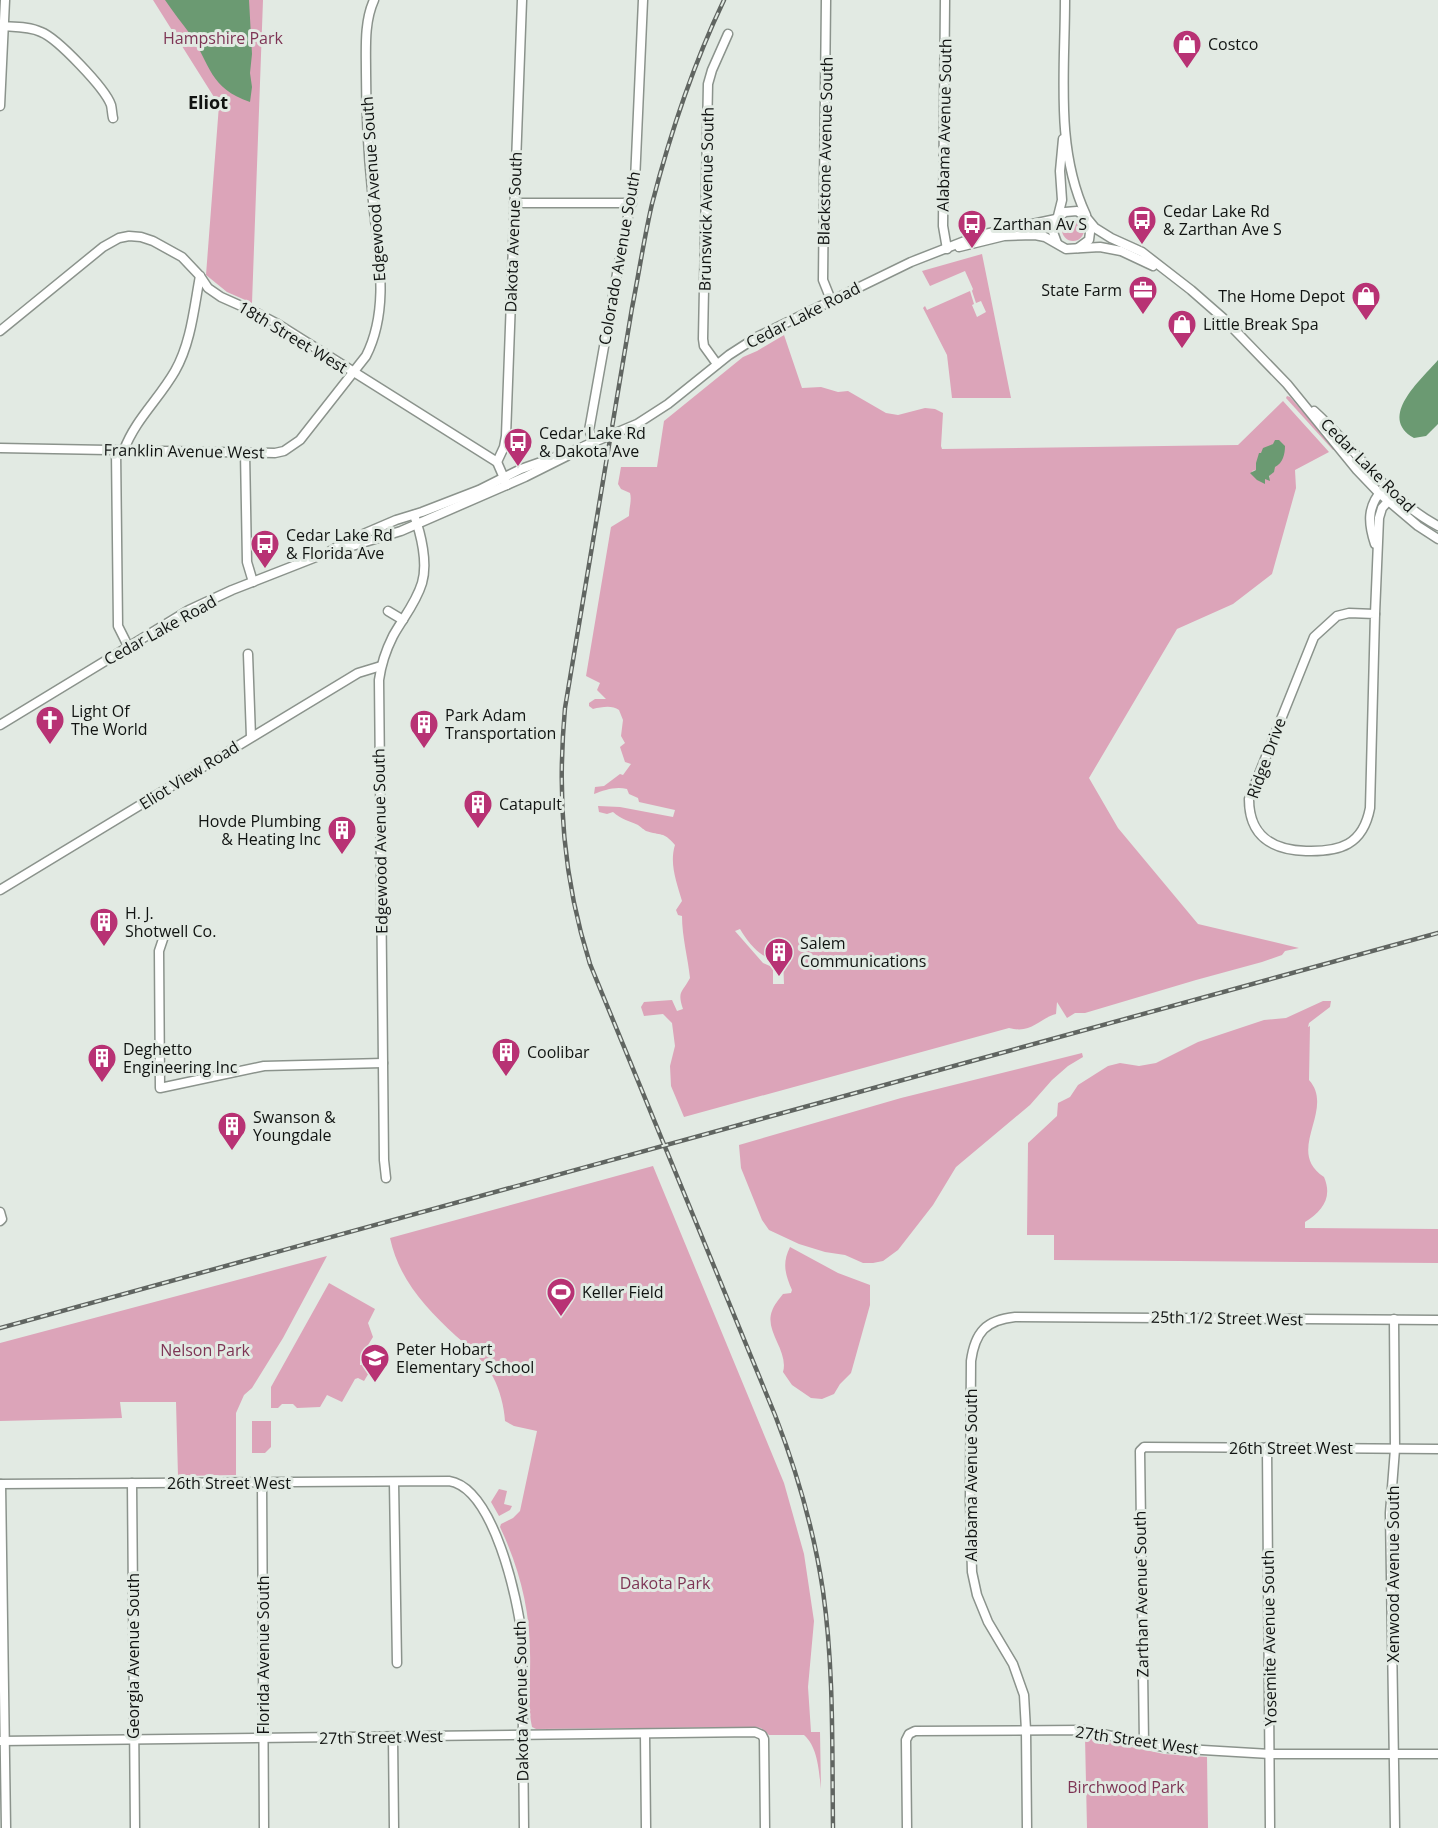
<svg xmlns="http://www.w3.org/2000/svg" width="1438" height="1828" viewBox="0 0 1438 1828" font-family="'Open Sans',sans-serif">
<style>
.green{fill:#dca4b9;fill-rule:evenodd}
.water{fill:#6b9a72}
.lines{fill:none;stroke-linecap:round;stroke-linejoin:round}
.minor-casing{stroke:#8b938c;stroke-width:11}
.minor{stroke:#fff;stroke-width:8}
.rail-casing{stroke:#606561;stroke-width:4.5}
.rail{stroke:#e2eae3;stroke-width:2;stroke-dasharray:7;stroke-linecap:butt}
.labels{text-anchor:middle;stroke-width:6;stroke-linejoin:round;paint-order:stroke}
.park-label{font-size:16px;fill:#7e3555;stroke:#e2eae3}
.poi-label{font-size:16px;fill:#111412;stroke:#e2eae3;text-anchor:start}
.street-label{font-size:16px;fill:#111412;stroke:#e2eae3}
.neighbourhood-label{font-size:18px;font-weight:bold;fill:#111412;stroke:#e2eae3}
</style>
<rect width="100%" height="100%" fill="#e2eae3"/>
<g class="green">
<path d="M153,0H263L252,303L227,292L206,275L219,105Z"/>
<circle cx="1073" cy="230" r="11"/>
<path d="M982,254L1011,398H952L947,355L923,308L925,306L927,310L970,291L974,304L972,305L977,317L986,312L981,301L976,303L972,291L973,289L965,271L930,286L922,271Z"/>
<path d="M784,335L802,388L821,387L838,392L848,391L886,413L898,415L925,408L935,409L943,413L941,446L942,449L1238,445L1283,401L1329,452L1295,470L1296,488L1272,574L1233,604L1177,629L1089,778L1118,828L1198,924L1299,948L1285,951L1282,955L1262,962L1196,980L1085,1013H1075L1067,1018L1057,1002L1056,1014C1038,1019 1032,1034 1009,1028L684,1117L671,1086L670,1066L675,1046L672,1023L663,1014L644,1016L641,1007L644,1002L672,1000L677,1011L683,1009C677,991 682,993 690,978C688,958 682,937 682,916L678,915L676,910L682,901C677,883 669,864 675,845C663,831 661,836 646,831C646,831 639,826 638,825C629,821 621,819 613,812L607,814L599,812L598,806L620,807L673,817L675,810L639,802L638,798L629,794L627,789C616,786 604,790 594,794L595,787L604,786L620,774L623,775L631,764L625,762L620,747L625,743L621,736L623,720L619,710C612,705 602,707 593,709L589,706V703L595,699H606L597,690L600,683L586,676L611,527L629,516C629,508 632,500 630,493L621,489L618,484L621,467H657L664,421L743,357L757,351ZM1273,444L1269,480L1265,478V483L1252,471L1256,470L1261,454ZM740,929C748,942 757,954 772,960V958H783L784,984H773V970L770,966L763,963L735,931Z"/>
<path d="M1287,396L1290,397L1335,449L1333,450L1286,398Z"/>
<path d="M1323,1001H1331L1330,1007L1309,1023L1308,1027L1310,1026L1309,1080C1336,1110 1284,1151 1324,1177C1333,1198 1322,1211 1305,1222V1228L1438,1229V1263L1054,1260V1235H1027L1028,1143L1057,1116L1058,1103L1070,1097L1078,1085L1108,1066L1120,1063L1139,1066L1156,1063L1198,1042L1264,1020L1286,1018Z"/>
<path d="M1082,1053L1083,1057L1068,1066L1052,1080L1030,1105L956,1167L933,1205L898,1250L883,1261L873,1263H863L845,1255L825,1252L799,1244L769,1230L762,1220L741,1168L739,1145L901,1098Z"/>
<path d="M653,1166L784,1483L804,1554L814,1621L808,1687L811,1732H820L821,1789C819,1772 818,1747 804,1735H769L761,1728L755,1727L536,1729L532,1727C527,1706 531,1675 530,1653C530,1609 519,1567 500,1527L501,1524L513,1518L520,1511L537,1431L514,1426L505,1421C504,1407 500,1390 493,1377C484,1361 470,1348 456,1336C426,1308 399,1280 390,1238Z"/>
<path d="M790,1247L838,1273L870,1285V1305L851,1373L840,1384L834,1394L822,1399L811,1398L792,1385L783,1372C789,1351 764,1331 772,1311C774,1305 779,1299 783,1294L791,1293L792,1290C785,1274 782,1263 790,1247Z"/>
<path d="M327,1256L283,1338L252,1388L244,1395L236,1413V1475L178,1476L176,1402H120L122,1418L0,1421V1343Z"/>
<path d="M329,1283L375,1309L368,1323L373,1337L360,1358V1365H369L372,1360L376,1361L364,1381L358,1378L355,1379L342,1402L327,1395L320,1407L297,1408L293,1404H282L278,1408H271V1387Z"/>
<path d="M252,1421H271V1447L265,1453H252Z"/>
<path d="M499,1489L507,1491L504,1504L512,1506L510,1510L499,1516L491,1502Z"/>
<path d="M1085,1737L1164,1754L1207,1757L1208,1828H1087Z"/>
</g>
<g class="water">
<path d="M165,0H249L252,54L250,73L252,87L250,102C209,88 211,65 190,34C182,23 173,12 165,0Z"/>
<path d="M1438,360V424L1426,436L1414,438C1377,417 1421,380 1438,360Z"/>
<path d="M1275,440H1279L1285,446C1285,454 1283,463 1275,467L1274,472L1269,476L1270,481L1265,479V484L1257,480L1250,473L1256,470V463L1259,453H1261L1263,448L1273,444Z"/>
</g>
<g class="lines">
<g class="minor-casing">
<g id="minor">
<path d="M826,0L823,280L831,300"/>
<path d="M945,0L943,226L947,249"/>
<path d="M1065,0C1065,72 1055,149 1086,215"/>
<path d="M0,26C13,27 29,26 41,32C57,38 105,88 111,105C112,109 112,114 113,118"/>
<path d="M0,106L5,0"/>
<path d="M514,203H632"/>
<path d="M1058,216L1062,200L1060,171L1063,139"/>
<path d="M1057,243L1053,232L1056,219L1065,212L1077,211L1086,217L1095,228L1111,238L1142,252L1191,290L1223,318L1287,384L1357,470L1379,493L1418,526L1438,539"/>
<path d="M959,247L1004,236L1035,235L1045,237L1066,249L1100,247L1121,251L1153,266"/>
<path d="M1078,248L1089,240L1091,225"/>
<path d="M0,331L103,247L119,238L129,236L141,237L153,241L182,257L200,276L208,288L221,297L257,313L276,323L497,462L507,485"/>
<path d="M717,364L704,346L703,339L708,84L712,70L728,34"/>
<path d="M1314,411C1356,449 1387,499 1438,526"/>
<path d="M594,442L589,430L590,425L620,257L635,181L643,0"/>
<path d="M0,448L275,453L284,451L300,440L366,356C392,305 376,244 372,190C368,151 366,111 366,72C366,48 364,22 374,0"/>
<path d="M116,450L118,626L128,646"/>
<path d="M124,450C135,420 159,399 175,371C191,343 194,308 200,276"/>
<path d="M245,452L247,562L253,582"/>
<path d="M497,462L504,447L506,436L522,0"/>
<path d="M1375,544C1368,523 1367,506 1383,489"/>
<path d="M336,551L401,531L525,477L567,456"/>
<path d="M388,611L403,620"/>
<path d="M1349,613L1375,614L1370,808C1363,845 1340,852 1306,851C1272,850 1249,836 1249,799L1314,637L1337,616Z"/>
<path d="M1375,614L1379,518L1382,508L1392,497"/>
<path d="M248,654L251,737"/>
<path d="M0,725L189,610L232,590L329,552L347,541L396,520L422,512L479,490L521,469L575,450L637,424L668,404L729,355L757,337L911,262L980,235L1056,219"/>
<path d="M0,890L358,673L381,666"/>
<path d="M165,933L159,951L160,1088L264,1066L383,1063"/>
<path d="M386,1178L384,1160L379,680C381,665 386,650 393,636C403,618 416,603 422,583C428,563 421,534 414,515"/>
<path d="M0,1212L2,1219L0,1221"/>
<path d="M1394,1319L1395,1449L1390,1513L1395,1828"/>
<path d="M1267,1447L1270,1828"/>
<path d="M262,1482L264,1828"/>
<path d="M394,1482L397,1663"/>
<path d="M132,1483L135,1828"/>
<path d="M0,1484L449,1481C494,1488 518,1600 522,1638L524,1828"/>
<path d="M1,1484L6,1828"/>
<path d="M645,1734L646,1828"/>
<path d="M393,1737L394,1828"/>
<path d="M0,1741L755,1732L762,1735L764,1739L765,1828"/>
<path d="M1144,1743L1140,1451L1144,1447L1438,1449"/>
<path d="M907,1828L906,1740L909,1734L915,1731L1083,1730L1169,1748L1270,1754H1438"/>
<path d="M1027,1828L1026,1730L1024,1695L1013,1664L988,1622L977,1595L972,1572L970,1500L971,1361C975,1332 986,1320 1015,1317L1438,1320"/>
</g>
</g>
<use href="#minor" class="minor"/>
<g class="rail-casing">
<g id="rail">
<path d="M724,0C693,65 670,134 652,204C644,238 639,273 632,308L565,708C557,796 563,879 590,964L775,1415C797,1472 814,1530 823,1591C834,1669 832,1749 833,1828"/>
<path d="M0,1328L1438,933"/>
</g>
</g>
<use href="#rail" class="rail"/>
</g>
<defs>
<g id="shop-pin" transform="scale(1.5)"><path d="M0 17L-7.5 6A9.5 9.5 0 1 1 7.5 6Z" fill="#b83274" stroke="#e2eae3"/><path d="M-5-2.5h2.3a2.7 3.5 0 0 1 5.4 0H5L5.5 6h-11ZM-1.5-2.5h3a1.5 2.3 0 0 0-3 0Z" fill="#fff"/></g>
<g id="bus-pin" transform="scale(1.5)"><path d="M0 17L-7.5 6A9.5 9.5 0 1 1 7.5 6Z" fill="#b83274" stroke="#e2eae3"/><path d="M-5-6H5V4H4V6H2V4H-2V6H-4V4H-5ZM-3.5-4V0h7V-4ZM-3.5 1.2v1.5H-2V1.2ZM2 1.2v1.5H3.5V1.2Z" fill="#fff"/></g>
<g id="office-pin" transform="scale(1.5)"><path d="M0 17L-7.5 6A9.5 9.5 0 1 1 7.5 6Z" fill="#b83274" stroke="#e2eae3"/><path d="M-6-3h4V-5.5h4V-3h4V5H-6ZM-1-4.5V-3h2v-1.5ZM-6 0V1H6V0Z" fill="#fff"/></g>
<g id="church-pin" transform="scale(1.5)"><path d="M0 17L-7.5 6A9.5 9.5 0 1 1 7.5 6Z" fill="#b83274" stroke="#e2eae3"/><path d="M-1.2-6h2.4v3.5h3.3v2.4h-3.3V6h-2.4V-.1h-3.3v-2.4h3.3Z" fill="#fff"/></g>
<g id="building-pin" transform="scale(1.5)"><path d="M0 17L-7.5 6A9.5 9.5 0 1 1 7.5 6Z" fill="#b83274" stroke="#e2eae3"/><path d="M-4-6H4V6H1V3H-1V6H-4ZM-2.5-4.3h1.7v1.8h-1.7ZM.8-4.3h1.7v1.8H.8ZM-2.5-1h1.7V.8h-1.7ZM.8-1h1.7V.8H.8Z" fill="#fff"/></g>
<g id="stadium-pin" transform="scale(1.5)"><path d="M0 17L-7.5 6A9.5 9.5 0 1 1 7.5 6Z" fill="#b83274" stroke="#e2eae3"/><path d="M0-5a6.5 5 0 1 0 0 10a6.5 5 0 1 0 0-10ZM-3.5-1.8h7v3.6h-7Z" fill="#fff"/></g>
<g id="school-pin" transform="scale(1.5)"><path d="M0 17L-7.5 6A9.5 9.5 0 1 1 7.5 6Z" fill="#b83274" stroke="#e2eae3"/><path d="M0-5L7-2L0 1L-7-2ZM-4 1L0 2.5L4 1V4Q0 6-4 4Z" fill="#fff"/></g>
</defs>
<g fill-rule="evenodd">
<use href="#shop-pin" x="1187" y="44"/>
<use href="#bus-pin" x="1142" y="220"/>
<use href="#bus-pin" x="972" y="224"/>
<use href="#office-pin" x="1143" y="290"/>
<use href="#shop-pin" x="1366" y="296"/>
<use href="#shop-pin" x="1182" y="324"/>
<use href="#bus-pin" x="518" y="442"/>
<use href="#bus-pin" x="265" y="544"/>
<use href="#church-pin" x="50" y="720"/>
<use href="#building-pin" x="424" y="724"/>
<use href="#building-pin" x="478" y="804"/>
<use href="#building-pin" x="342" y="830"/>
<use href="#building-pin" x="104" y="922"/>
<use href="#building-pin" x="779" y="952"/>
<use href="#building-pin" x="506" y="1052"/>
<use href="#building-pin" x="102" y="1058"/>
<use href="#building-pin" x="232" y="1126"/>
<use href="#stadium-pin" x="561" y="1292"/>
<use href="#school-pin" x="375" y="1358"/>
</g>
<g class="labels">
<g class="park-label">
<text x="223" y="44">Hampshire Park</text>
<text x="205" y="1356">Nelson Park</text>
<text x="665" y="1589">Dakota Park</text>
<text x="1126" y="1793">Birchwood Park</text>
</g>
<g class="poi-label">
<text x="1208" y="50">Costco</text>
<text x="1163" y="217">Cedar Lake Rd<tspan x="1163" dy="18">&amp; Zarthan Ave S</tspan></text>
<text x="993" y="230">Zarthan Av S</text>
<text x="1122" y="296" text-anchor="end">State Farm</text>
<text x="1345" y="302" text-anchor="end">The Home Depot</text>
<text x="1203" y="330">Little Break Spa</text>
<text x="539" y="439">Cedar Lake Rd<tspan x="539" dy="18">&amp; Dakota Ave</tspan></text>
<text x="286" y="541">Cedar Lake Rd<tspan x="286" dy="18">&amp; Florida Ave</tspan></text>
<text x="71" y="717">Light Of<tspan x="71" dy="18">The World</tspan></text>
<text x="445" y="721">Park Adam<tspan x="445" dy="18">Transportation</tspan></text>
<text x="499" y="810">Catapult</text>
<text x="321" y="827" text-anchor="end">Hovde Plumbing<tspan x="321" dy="18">&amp; Heating Inc</tspan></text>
<text x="125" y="919">H. J.<tspan x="125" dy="18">Shotwell Co.</tspan></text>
<text x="800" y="949">Salem<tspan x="800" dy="18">Communications</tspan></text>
<text x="123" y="1055">Deghetto<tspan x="123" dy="18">Engineering Inc</tspan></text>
<text x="527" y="1058">Coolibar</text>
<text x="253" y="1123">Swanson &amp;<tspan x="253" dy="18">Youngdale</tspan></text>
<text x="582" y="1298">Keller Field</text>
<text x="396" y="1355">Peter Hobart<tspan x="396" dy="18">Elementary School</tspan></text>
</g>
<g class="street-label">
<text transform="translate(944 125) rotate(-89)" y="6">Alabama Avenue South</text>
<text transform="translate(825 151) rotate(-89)" y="6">Blackstone Avenue South</text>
<text transform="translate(373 189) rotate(-94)" y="6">Edgewood Avenue South</text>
<text transform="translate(706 199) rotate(-89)" y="6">Brunswick Avenue South</text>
<text transform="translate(513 232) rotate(-88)" y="6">Dakota Avenue South</text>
<text transform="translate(619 258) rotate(-80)" y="6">Colorado Avenue South</text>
<text transform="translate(803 315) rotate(-27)" y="6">Cedar Lake Road</text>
<text transform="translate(293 337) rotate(31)" y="6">18th Street West</text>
<text transform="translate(184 451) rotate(1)" y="6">Franklin Avenue West</text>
<text transform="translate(1368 465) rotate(45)" y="6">Cedar Lake Road</text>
<text transform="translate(160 630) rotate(-29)" y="6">Cedar Lake Road</text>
<text transform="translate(1266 758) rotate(-70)" y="6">Ridge Drive</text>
<text transform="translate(189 775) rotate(-32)" y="6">Eliot View Road</text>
<text transform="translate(380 841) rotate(-91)" y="6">Edgewood Avenue South</text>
<text transform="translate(1227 1318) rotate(1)" y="6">25th 1/2 Street West</text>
<text x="1291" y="1454">26th Street West</text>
<text transform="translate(971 1475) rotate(-90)" y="6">Alabama Avenue South</text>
<text x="229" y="1489">26th Street West</text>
<text transform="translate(1393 1574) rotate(-90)" y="6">Xenwood Avenue South</text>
<text transform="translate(1141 1594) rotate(-91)" y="6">Zarthan Avenue South</text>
<text transform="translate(1269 1638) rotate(-91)" y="6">Yosemite Avenue South</text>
<text transform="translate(263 1655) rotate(-90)" y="6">Florida Avenue South</text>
<text transform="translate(133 1656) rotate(-90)" y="6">Georgia Avenue South</text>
<text transform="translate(521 1701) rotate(-91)" y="6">Dakota Avenue South</text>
<text transform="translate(381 1737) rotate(-1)" y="6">27th Street West</text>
<text transform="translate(1137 1740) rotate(8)" y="6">27th Street West</text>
</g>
<g class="neighbourhood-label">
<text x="208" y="109">Eliot</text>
</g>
</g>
</svg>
